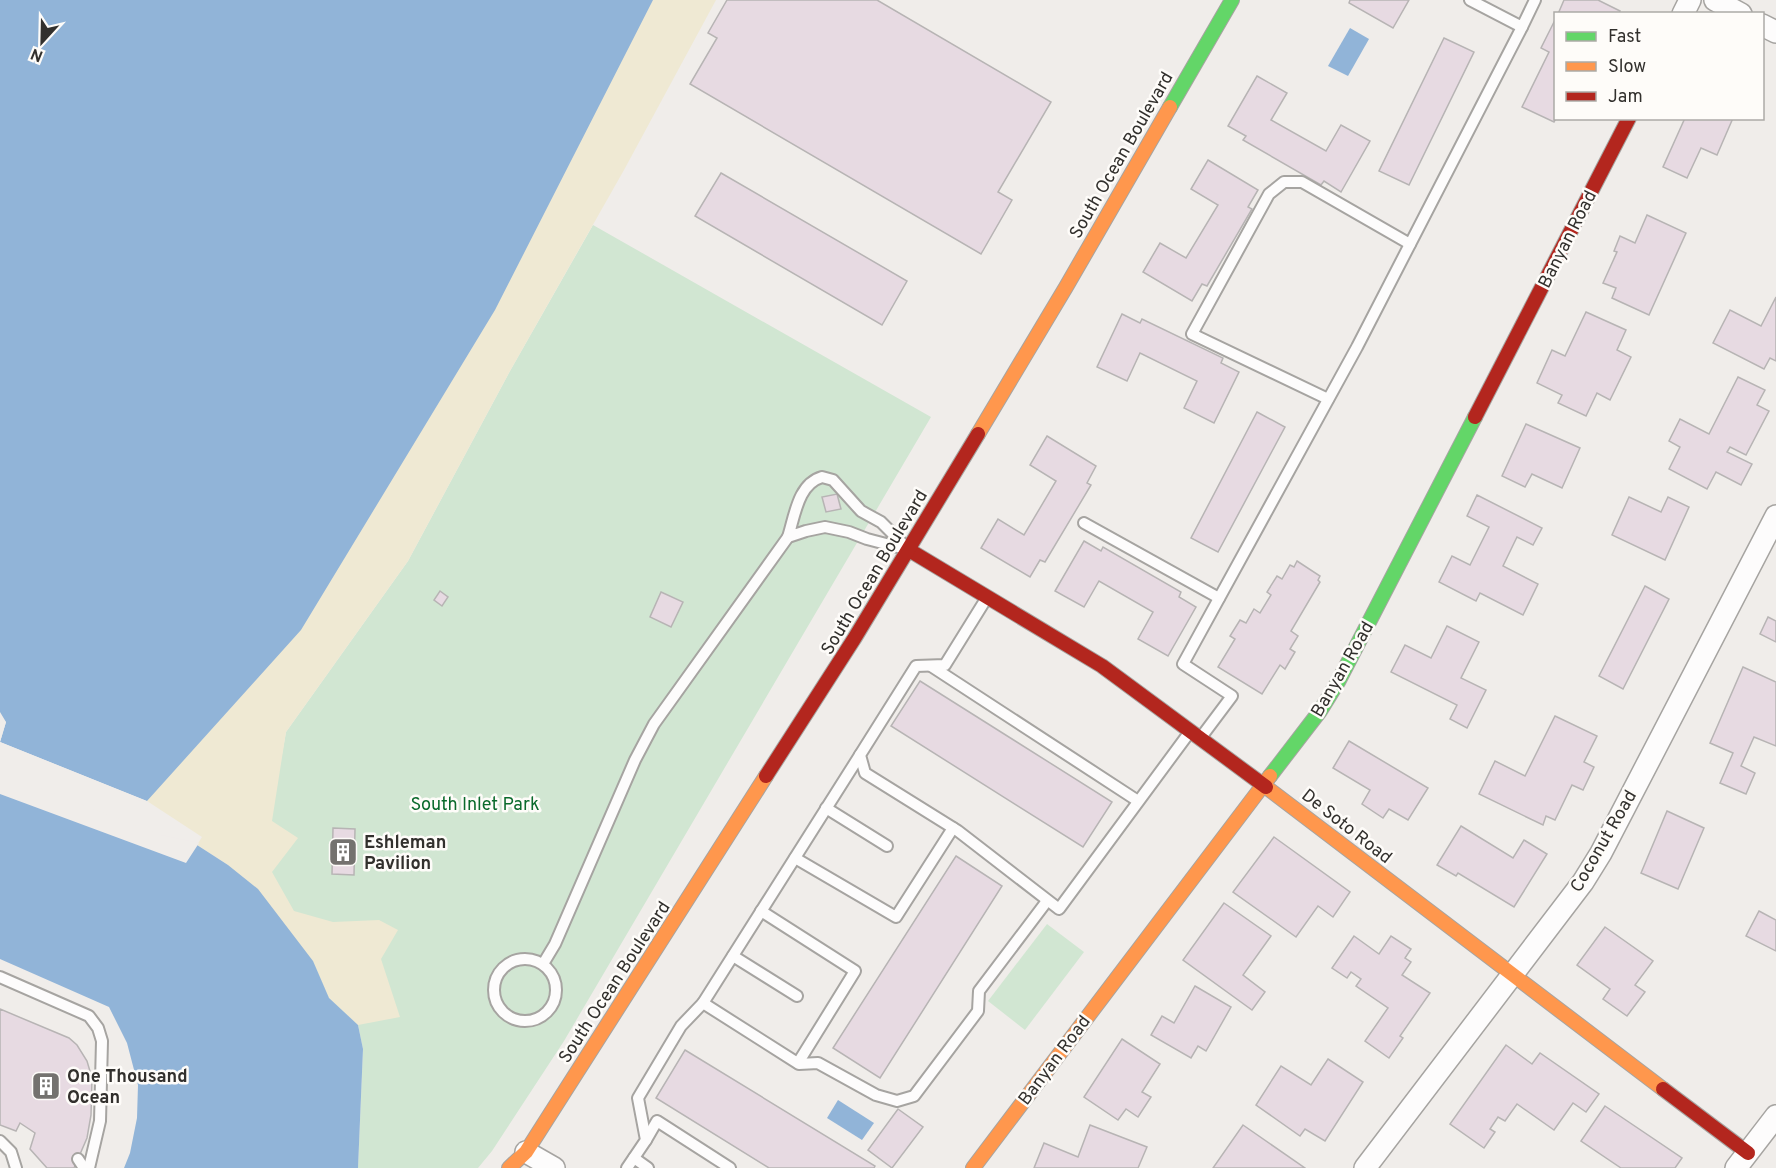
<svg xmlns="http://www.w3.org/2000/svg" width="1776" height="1168" viewBox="0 0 1776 1168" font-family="Overpass,sans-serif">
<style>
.green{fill:#d1e6d2}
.sand{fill:#efe9d3}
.water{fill:#91b4d8}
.pier{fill:#f0edea}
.building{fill:#e7dae2;stroke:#b7b4b4;stroke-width:1.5}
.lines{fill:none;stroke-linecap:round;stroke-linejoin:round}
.lane-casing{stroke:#a6a4a1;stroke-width:14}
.street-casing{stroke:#a6a4a1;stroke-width:24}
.fast-casing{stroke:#a6a4a1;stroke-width:16}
.slow-casing{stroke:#a6a4a1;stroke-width:16}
.jam-casing{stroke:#a6a4a1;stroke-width:16}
.lane{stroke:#fdfcfc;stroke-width:10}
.street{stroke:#fdfcfc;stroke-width:21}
.fast{stroke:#63d668;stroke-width:14}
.slow{stroke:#ff974d;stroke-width:14}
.jam{stroke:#b3261e;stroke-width:14}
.labels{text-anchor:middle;stroke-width:5;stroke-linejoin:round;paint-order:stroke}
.street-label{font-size:18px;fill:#32302d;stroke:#fefcf9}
.park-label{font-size:18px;fill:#0a6a2c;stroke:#fefcf9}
.poi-label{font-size:18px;font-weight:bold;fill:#32302d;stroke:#fefcf9;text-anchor:start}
</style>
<rect width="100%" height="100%" fill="#f0edea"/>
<g class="green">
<path d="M593,225L931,417L564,1041L492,1151L478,1168H358L363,1049L358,1025L329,998L313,961L258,889L286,732L408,561L510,371Z"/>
<path d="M1047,924L1084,952L1025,1030L988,1001Z"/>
</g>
<path class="sand" d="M207,0H716L624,170L510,371L408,561L286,732L272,821L298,838L272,872L294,911L333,922L379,920L398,930L381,959L400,1017L358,1025L329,998L313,961L228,865L197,845L202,837L147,801L6,722L0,712V511Z"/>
<g class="water">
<path d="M0,0H653L495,310L301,630L147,801L0,742L6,722L0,719Z"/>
<path d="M1350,28L1369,39L1348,76L1328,66Z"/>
<path d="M0,776L161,838L197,845L228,865L258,889L313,961L329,998L358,1025L363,1049L358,1168H124L130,1153L137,1118L138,1085L127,1043L109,1007L0,959Z"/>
<path d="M838,1100L874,1123L862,1140L827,1118Z"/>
</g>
<g class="pier">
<path d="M0,712L6,722L0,742L149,802L146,803L0,745V732L3,723L0,722Z"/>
<path d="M0,773L161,835L199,843L186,863L0,794Z"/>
</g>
<g class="building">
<path d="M727,0H877L1051,102L998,192L1012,200L981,254L690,84L717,38L708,33Z"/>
<path d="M1350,0H1409L1393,28L1349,3Z"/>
<path d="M1564,0H1598L1620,11L1619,14H1558Z"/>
<path d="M1556,18V118L1554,122L1522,107L1549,52L1541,48Z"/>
<path d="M1444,38L1474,52L1409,185L1379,171Z"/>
<path d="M1257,76L1287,93L1271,120L1326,151L1341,125L1370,141L1341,192L1324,181L1321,185L1243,140L1246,136L1228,126Z"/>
<path d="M1685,118H1733L1717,155L1701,148L1687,178L1663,167Z"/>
<path d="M1208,160L1258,190L1248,207L1252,209L1207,286L1202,284L1192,301L1143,272L1160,243L1186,258L1218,205L1191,189Z"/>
<path d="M721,173L907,281L882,325L695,216Z"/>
<path d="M1647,215L1686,233L1649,315L1612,298L1616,288L1603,283L1617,252L1614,251L1620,236L1635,243Z"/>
<path d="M1776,297V361L1770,358L1764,369L1713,343L1730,310L1761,326Z"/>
<path d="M1586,312L1626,330L1617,350L1631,357L1610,400L1597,393L1586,416L1558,403L1562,395L1537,383L1552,350L1565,356Z"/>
<path d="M1122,314L1140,323L1142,319L1223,358L1221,363L1239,372L1214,423L1184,408L1197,381L1140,353L1127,381L1097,367Z"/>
<path d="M1738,377L1765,390L1757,405L1769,411L1746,455L1730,447L1727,452L1752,464L1741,485L1716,472L1707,489L1669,469L1680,447L1669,441L1680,419L1709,434Z"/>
<path d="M1257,412L1285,427L1218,552L1191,538Z"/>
<path d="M1526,424L1580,448L1562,488L1532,474L1525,487L1502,476Z"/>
<path d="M1047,436L1096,466L1087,483L1091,485L1045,562L1040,560L1030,577L981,548L998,519L1024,535L1056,481L1030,465Z"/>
<path d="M837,494L841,509L826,512L822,497Z"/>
<path d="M1477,495L1542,528L1533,545L1517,537L1503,566L1538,584L1523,615L1480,593L1476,601L1439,582L1452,556L1470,565L1489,527L1467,516Z"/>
<path d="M1629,497L1661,512L1668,497L1689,507L1665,560L1612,535Z"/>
<path d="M1084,541L1101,551L1103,547L1181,592L1179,597L1196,607L1168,656L1138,639L1153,612L1099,581L1084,607L1055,591Z"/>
<path d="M1297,561L1320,576L1318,580L1320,582L1291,631L1298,636L1290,649L1295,652L1285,669L1280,665L1262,694L1218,667L1235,639L1230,636L1240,620L1246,623L1254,609L1260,613L1271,595L1267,592L1277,576L1282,579L1290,565L1294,567Z"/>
<path d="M1645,586L1669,599L1623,689L1599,676Z"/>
<path d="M440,591L448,597L442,606L434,600Z"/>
<path d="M661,592L683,602L671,627L650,617Z"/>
<path d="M1768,617L1776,621V642L1760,634Z"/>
<path d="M1447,626L1479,642L1461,678L1486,690L1467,728L1450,719L1457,705L1391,672L1405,645L1431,658Z"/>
<path d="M1743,667L1776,682V746L1754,737L1741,766L1755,773L1746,794L1720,783L1733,753L1710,743Z"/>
<path d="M920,681L1112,802L1083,847L891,726Z"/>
<path d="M1555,716L1597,736L1584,762L1594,767L1583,790L1572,785L1555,820L1546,816L1543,825L1479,794L1495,761L1525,776Z"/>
<path d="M1349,741L1428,788L1408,820L1389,809L1383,818L1362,804L1370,790L1333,768Z"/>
<path d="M1667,811L1704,828L1678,889L1641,873Z"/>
<path d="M1461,826L1513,858L1524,840L1547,854L1514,907L1458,873L1456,876L1437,865Z"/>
<path d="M333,828L355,829L354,875L332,874Z"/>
<path d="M1274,837L1350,892L1333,917L1318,906L1296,937L1233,892Z"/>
<path d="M956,856L1002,886L880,1078L833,1048Z"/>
<path d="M1224,903L1271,936L1243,975L1265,992L1252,1010L1183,960Z"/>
<path d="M1759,911L1776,920V951L1746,936Z"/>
<path d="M1605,927L1653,961L1635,985L1645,992L1627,1016L1603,999L1610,989L1577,965Z"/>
<path d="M1354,936L1379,954L1391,936L1411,949L1405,958L1411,962L1402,975L1430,993L1400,1036L1403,1038L1389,1058L1365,1041L1388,1008L1356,986L1361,979L1351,972L1347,978L1332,968Z"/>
<path d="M1195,986L1231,1007L1206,1051L1198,1046L1191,1058L1151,1035L1162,1016L1174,1023Z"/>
<path d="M0,1009L69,1038L77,1045L87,1061L92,1078L91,1115L87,1138L74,1168H47L30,1149L35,1133L20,1123L16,1131L0,1125Z"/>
<path d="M1122,1039L1160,1064L1142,1092L1151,1097L1138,1117L1126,1109L1118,1120L1084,1097Z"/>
<path d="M1506,1045L1532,1064L1540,1053L1599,1094L1586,1112L1573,1103L1554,1130L1517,1104L1505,1121L1498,1117L1490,1129L1495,1132L1484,1148L1450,1124Z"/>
<path d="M685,1050L875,1166L874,1168H769L656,1098Z"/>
<path d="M1328,1059L1363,1082L1325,1141L1305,1129L1300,1136L1256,1105L1281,1066L1311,1085Z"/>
<path d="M1605,1106L1682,1158L1675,1168H1621L1581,1141Z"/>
<path d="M898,1109L923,1127L892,1168L868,1150Z"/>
<path d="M1090,1125L1147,1147L1138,1168H1034L1044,1143L1078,1157Z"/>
<path d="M1243,1125L1305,1168H1213Z"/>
</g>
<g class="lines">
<g class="lane-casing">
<g id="lane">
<path d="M1470,0L1522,27L1535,0"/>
<path d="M1328,399L1192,334L1269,194L1284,182H1302L1410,244"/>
<path d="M822,477L833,480L861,511L881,522L909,550L867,539L849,532L825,527L806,531L788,537C795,515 798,484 822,477Z"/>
<path d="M1084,523L1219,598"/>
<path d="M986,599L945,665L916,666L860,755L865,773L958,831L1059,909L1189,733"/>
<path d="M931,666L1138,801"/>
<path d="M1202,736L1232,696L1183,664L1357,347L1522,27"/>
<path d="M860,755L703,1003L799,1064L818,1063L876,1095L897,1101L914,1096L978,1011L979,991L1047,901"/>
<path d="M826,808L887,846"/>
<path d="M795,858L896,917L953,828"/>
<path d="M761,911L855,971L798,1063"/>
<path d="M733,956L797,996"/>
<circle cx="525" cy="990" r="31"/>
<path d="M543,964L555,944L635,760L654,724L788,537"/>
<path d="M0,977L89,1016L98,1028L102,1041L100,1121L89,1168"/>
<path d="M646,1140L657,1121L730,1168"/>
<path d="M0,1141L11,1152L16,1168"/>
<path d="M634,1158L648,1168"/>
<path d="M78,1159L84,1168"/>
<path d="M627,1168L646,1140L638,1098L681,1026L703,1003"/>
</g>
</g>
<g class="street-casing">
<g id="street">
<path d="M1715,0L1741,14"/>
<path d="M1683,14L1690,0"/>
<path d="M1762,25L1776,32"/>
<path d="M526,1152L554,1168"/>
<path d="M1365,1168L1583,882L1601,853L1776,516"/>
<path d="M1736,1168L1776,1116"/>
</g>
</g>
<g class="fast-casing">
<g id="fast">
<path d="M1170,107L1232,0"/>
<path d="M1270,776L1320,711L1338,682L1475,417"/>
</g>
</g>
<g class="slow-casing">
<g id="slow">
<path d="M978,434L1066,287L1170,107"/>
<path d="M1266,787L1663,1089"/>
<path d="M509,1168L526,1152L766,776"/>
<path d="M973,1168L1270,776"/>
</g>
</g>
<g class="jam-casing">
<g id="jam">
<path d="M1475,417L1629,118"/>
<path d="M909,550L1102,666L1266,787"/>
<path d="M766,776L854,639L978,434"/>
<path d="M1663,1089L1748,1153"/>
</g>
</g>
<use href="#lane" class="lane"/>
<use href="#street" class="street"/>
<use href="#fast" class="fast"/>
<use href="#slow" class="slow"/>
<use href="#jam" class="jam"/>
</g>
<defs>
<g id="building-square" transform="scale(1.5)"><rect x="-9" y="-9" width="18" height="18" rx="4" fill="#74726f" stroke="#fefcf9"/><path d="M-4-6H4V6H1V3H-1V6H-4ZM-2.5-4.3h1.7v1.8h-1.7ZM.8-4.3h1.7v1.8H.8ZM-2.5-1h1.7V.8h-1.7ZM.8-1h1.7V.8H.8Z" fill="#fff"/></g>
</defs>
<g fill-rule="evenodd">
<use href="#building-square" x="343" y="852"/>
<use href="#building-square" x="46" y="1086"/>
</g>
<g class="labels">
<g class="street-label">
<text transform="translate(1121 155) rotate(-60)" y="6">South Ocean Boulevard</text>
<text transform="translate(1567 239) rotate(-63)" y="6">Banyan Road</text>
<text transform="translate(874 572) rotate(-59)" y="6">South Ocean Boulevard</text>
<text transform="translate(1342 669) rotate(-60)" y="6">Banyan Road</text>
<text transform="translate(1347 826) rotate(38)" y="6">De Soto Road</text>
<text transform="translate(1603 841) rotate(-60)" y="6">Coconut Road</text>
<text transform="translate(614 982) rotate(-57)" y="6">South Ocean Boulevard</text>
<text transform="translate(1054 1060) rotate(-53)" y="6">Banyan Road</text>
</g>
<g class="park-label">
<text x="475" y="810">South Inlet Park</text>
</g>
<g class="poi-label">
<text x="364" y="848">Eshleman<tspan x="364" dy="21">Pavilion</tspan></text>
<text x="67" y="1082">One Thousand<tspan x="67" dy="21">Ocean</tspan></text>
</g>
</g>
<rect x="1554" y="12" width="210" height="108" fill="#fefcf9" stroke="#acaaa7" stroke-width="1.5"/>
<rect x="1566" y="32" width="30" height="9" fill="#63d668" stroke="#acaaa7" stroke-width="1.5"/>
<text x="1608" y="42" font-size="18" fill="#32302d">Fast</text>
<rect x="1566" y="62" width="30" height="9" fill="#ff974d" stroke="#acaaa7" stroke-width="1.5"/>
<text x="1608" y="72" font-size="18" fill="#32302d">Slow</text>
<rect x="1566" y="92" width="30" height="9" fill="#b3261e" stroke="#acaaa7" stroke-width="1.5"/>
<text x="1608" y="102" font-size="18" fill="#32302d">Jam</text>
<g transform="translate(42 42) rotate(202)" stroke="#fefcf9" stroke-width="4.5" paint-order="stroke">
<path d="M0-4.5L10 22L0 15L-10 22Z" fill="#32302d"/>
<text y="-9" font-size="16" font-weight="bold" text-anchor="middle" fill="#32302d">N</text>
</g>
</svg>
